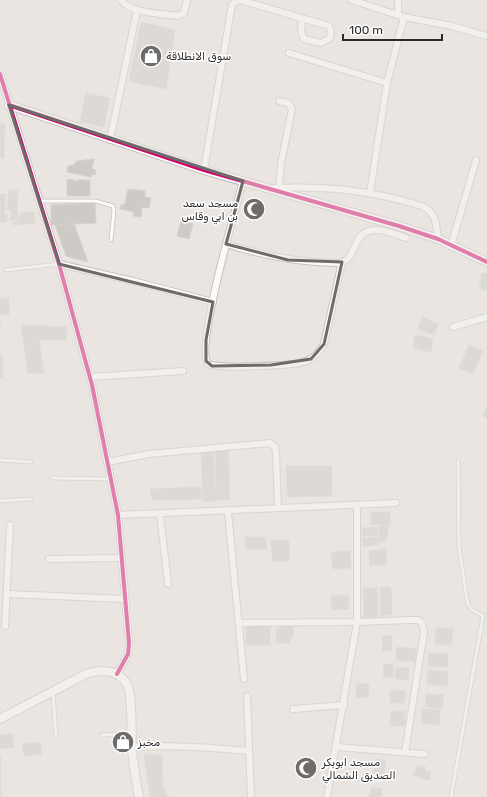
<svg xmlns="http://www.w3.org/2000/svg" width="487" height="797" viewBox="0 0 487 797" font-family="Rubik,Cairo,sans-serif">
<style>
.building{fill:#cecbc7;stroke:#d5d1cc}
.lines{fill:none;stroke-linecap:round;stroke-linejoin:round}
.lane-casing{stroke:#c3c2c2;stroke-width:4.5}
.street-casing{stroke:#c3c2c2;stroke-width:8}
.secondary-casing{stroke:#c3c2c2;stroke-width:10}
.lane{stroke:#fcfbfa;stroke-width:3}
.street{stroke:#fcfbfa;stroke-width:6}
.secondary{stroke:#fcfbfa;stroke-width:8}
.cycleway-casing{stroke:#fff;stroke-width:6}
.cycleway{stroke:#d6006c;stroke-width:4}
.marked{fill:none;stroke:#6e6c6a;stroke-width:3;stroke-linejoin:round}
.labels{text-anchor:middle;stroke-width:3;stroke-linejoin:round;paint-order:stroke}
.poi-label{font-size:11px;fill:#2b2b2b;stroke:#fff;text-anchor:start}
</style>
<rect width="100%" height="100%" fill="#eae5e0"/>
<g class="building">
<path d="M141,22L175,30L166,89L129,81Z"/>
<path d="M86,93L110,98L104,127L80,122Z"/>
<path d="M0,124H5L4,158L0,159Z"/>
<path d="M94,159L92,169L96,170L95,175L92,174L91,177L67,172L68,166L74,165L77,161Z"/>
<path d="M67,179L75,180V182L78,180H90V196H67Z"/>
<path d="M128,189L145,191V197L151,198L149,208L142,207L141,217L133,216L134,212L120,209L121,205L125,204Z"/>
<path d="M9,190H18L17,220H10L11,210H7Z"/>
<path d="M0,194H6L4,214H7V222H0Z"/>
<path d="M95,203L96,223L51,225V205Z"/>
<path d="M34,212L35,223L13,225V222H17L21,213Z"/>
<path d="M181,221L193,224L189,239L177,236Z"/>
<path d="M55,224H74L88,262L66,256Z"/>
<path d="M482,273L487,274V291L479,289Z"/>
<path d="M9,298V315L0,314V327V299Z"/>
<path d="M422,317L438,324L434,335L418,329Z"/>
<path d="M21,325L67,327L66,340L39,339L44,373H28Z"/>
<path d="M415,335L433,339L431,352L413,348Z"/>
<path d="M469,345L483,351L473,374L459,368Z"/>
<path d="M0,354H2L3,378H0Z"/>
<path d="M487,407V418L483,416Z"/>
<path d="M215,448H228L230,499L217,500Z"/>
<path d="M213,449L216,501H203L201,450Z"/>
<path d="M286,466H332V496L289,497L287,494Z"/>
<path d="M201,487V499L152,500L150,489Z"/>
<rect x="371" y="512" width="19" height="13"/>
<path d="M379,526H388L387,539L379,543Z"/>
<path d="M377,527L378,535L362,536V528Z"/>
<path d="M245,537H266L267,549H246Z"/>
<path d="M378,537V545L363,546L362,538Z"/>
<path d="M270,540L289,541V561L273,562Z"/>
<path d="M386,549L387,564L370,566L369,551Z"/>
<path d="M350,551L351,568L333,569L331,552Z"/>
<path d="M380,587H391L392,615H380Z"/>
<path d="M377,588L378,617L364,618L363,589Z"/>
<path d="M348,595L349,609L332,610L331,596Z"/>
<path d="M286,624L293,627L294,634L289,643H276V630Z"/>
<path d="M246,625L270,626V645H246Z"/>
<path d="M436,628L453,629L451,645L435,644Z"/>
<path d="M383,635L392,636L391,651H382Z"/>
<path d="M397,647L416,649L415,662L396,660Z"/>
<path d="M428,653L448,654V667L428,666Z"/>
<path d="M384,664H394L393,678L383,677Z"/>
<path d="M396,667L409,668L408,680L395,679Z"/>
<path d="M428,670L448,672L447,686L427,684Z"/>
<path d="M357,683L369,684L368,698L356,697Z"/>
<path d="M390,690L405,691V703H390Z"/>
<path d="M426,694L444,695L442,709L425,707Z"/>
<path d="M422,709L440,710L439,725L421,723Z"/>
<path d="M391,711H405V726H390Z"/>
<path d="M12,733L14,747L0,749V735Z"/>
<path d="M40,742L42,754L24,756L22,744Z"/>
<path d="M144,754L162,755L163,789L169,797H150Z"/>
<rect x="0" y="756" width="1" height="41"/>
<path d="M376,759L386,761L383,777L373,775Z"/>
<path d="M417,766H425V771L431,772L430,780L413,776Z"/>
<path d="M372,788L382,789L381,797H368Z"/>
</g>
<g class="lines">
<g class="lane-casing">
<g id="lane">
<path d="M39,201H96L113,206L114,210L111,240"/>
<path d="M6,270L59,264"/>
<path d="M0,460L31,462"/>
<path d="M52,478L111,479"/>
<path d="M0,501L31,499"/>
<path d="M53,692L56,736"/>
<path d="M102,735L130,734"/>
<path d="M451,797L483,616L472,610L468,604L466,594L459,546L458,461"/>
</g>
</g>
<g class="street-casing">
<g id="street">
<path d="M121,0C129,13 164,14 178,16L184,13L187,0"/>
<path d="M240,0L329,26L331,31L330,38L321,43L304,39L301,32L302,18"/>
<path d="M351,0L404,17L452,26L487,36"/>
<path d="M398,0V15"/>
<path d="M289,53L387,83"/>
<path d="M0,74L59,264L92,385L118,515L129,643L128,654L117,674"/>
<path d="M110,140L137,10"/>
<path d="M204,170L232,4L239,0"/>
<path d="M243,181C236,208 195,347 208,364C221,369 294,366 307,361C314,358 320,351 324,344L342,262"/>
<path d="M273,188C328,186 369,190 422,206C437,213 436,225 438,239"/>
<path d="M279,188L281,164L292,109L288,103L279,101"/>
<path d="M370,193L387,83L404,17"/>
<path d="M226,244C264,256 299,263 339,263C360,259 349,228 379,230C388,231 398,235 406,238"/>
<path d="M451,246L476,160"/>
<path d="M59,264L133,281L213,302"/>
<path d="M453,327L487,317"/>
<path d="M90,377L183,371"/>
<path d="M107,462L149,454L270,443L275,447L276,452L278,508"/>
<path d="M228,512L244,679"/>
<path d="M160,514L168,584"/>
<path d="M118,515L396,503"/>
<path d="M49,559L122,558"/>
<path d="M7,594L125,599"/>
<path d="M239,623L357,622L411,620H418L422,623L424,632L405,752"/>
<path d="M5,626L10,525"/>
<path d="M247,696L251,797"/>
<path d="M293,709L344,705"/>
<path d="M132,747C171,745 209,747 248,751"/>
<path d="M337,747L425,754"/>
<path d="M327,797L357,622V505"/>
</g>
</g>
<g class="secondary-casing">
<g id="secondary">
<path d="M9,105L204,170L399,226L438,239L487,262"/>
<path d="M0,719L86,674C100,669 118,669 127,684C133,695 131,734 132,748C133,765 136,781 139,797"/>
</g>
</g>
<use href="#lane" class="lane"/>
<use href="#street" class="street"/>
<use href="#secondary" class="secondary"/>
<g class="cycleway-casing">
<g id="cycleway">
<path d="M0,74L59,264L92,385L118,515L129,643L128,654L117,674"/>
<path d="M9,105L204,170L399,226L438,239L487,262"/>
</g>
</g>
<use href="#cycleway" class="cycleway"/>
</g>
<path d="M0 0H487V797H0ZM9,105L243,181L226,244L288,260L342,262L324,344L311,359L271,365L212,366L206,361V340L213,302L59,264Z" fill="#eae5e0" fill-opacity=".55" fill-rule="evenodd"/>
<path class="marked" d="M9,105L243,181L226,244L288,260L342,262L324,344L311,359L271,365L212,366L206,361V340L213,302L59,264Z"/>
<defs>
<g id="shop-disc" transform="scale(1.15)"><circle r="9.5" fill="#6e6c6a" stroke="#fff"/><path d="M-5-2.5h2.3a2.7 3.5 0 0 1 5.4 0H5L5.5 6h-11ZM-1.5-2.5h3a1.5 2.3 0 0 0-3 0Z" fill="#fff"/></g>
<g id="mosque-disc" transform="scale(1.15)"><circle r="9.5" fill="#6e6c6a" stroke="#fff"/><path d="M3.5-4.9A6 6 0 1 0 3.5 4.9A5 5 0 1 1 3.5-4.9Z" fill="#fff"/></g>
</defs>
<g fill-rule="evenodd">
<use href="#shop-disc" x="151" y="56"/>
<use href="#mosque-disc" x="254" y="209"/>
<use href="#shop-disc" x="123" y="742"/>
<use href="#mosque-disc" x="306" y="768"/>
</g>
<g class="labels">
<g class="poi-label">
<text x="166" y="60">سوق الانطلاقة</text>
<text x="238" y="207" text-anchor="end">مسجد سعد<tspan x="238" dy="13">بن ابي وقاس</tspan></text>
<text x="138" y="746">مخبز</text>
<text x="322" y="766">مسجد ابوبكر<tspan x="322" dy="13">الصديق الشمالي</tspan></text>
</g>
</g>
<path d="M343 34v6h99v-6" fill="none" stroke="#2b2b2b" stroke-width="2"/>
<text x="349" y="34" font-size="12" fill="#2b2b2b" stroke="#ffffff" stroke-width="3" paint-order="stroke">100 m</text>
</svg>
